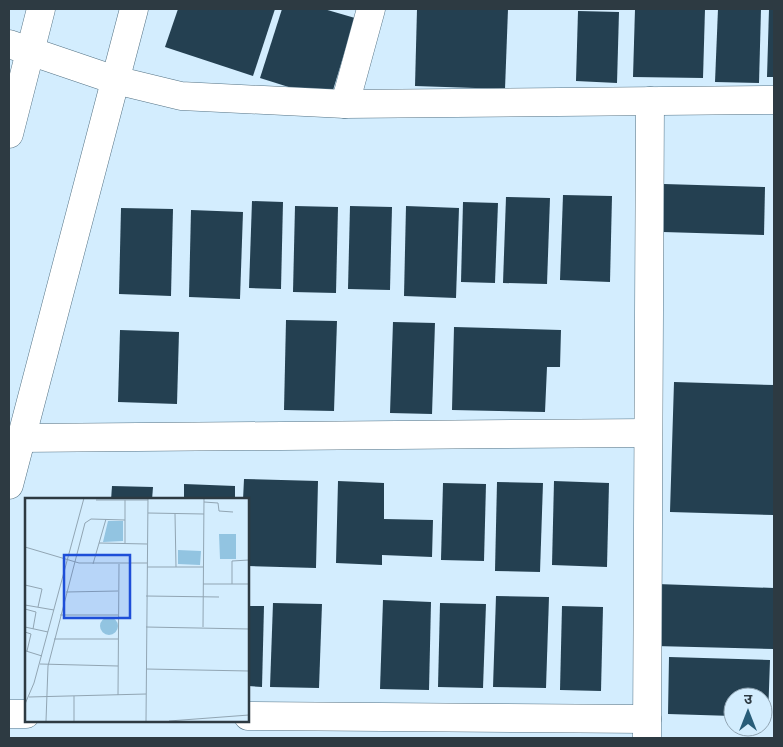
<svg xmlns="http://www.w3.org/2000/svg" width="783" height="747" viewBox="0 0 783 747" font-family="'Nunito Sans','Noto Sans Devanagari',sans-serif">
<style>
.building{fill:#244051}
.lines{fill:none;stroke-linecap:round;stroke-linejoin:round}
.minor-casing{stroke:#557385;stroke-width:29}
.minor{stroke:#fff;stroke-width:28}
.inset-road{fill:none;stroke:#91a5b3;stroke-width:1}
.view{fill:#1d4ed8;fill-opacity:0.15;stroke:#1d4ed8;stroke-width:2.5}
.inset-edge{fill:none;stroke:#2d3a42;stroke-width:2.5}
</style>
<rect width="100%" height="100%" fill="#d3edfe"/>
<g class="building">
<path d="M178,9H275L253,76L165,47Z"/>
<path d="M282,9H324L355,18L330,100L260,78Z"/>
<path d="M417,9H508L505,89L415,86Z"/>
<path d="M635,9H705L703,78L633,77Z"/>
<path d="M718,9H761L759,83L715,82Z"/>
<path d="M769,9H774V77H767Z"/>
<path d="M578,11L619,12L617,83L576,81Z"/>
<path d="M664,184L765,187L764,235L663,232Z"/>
<path d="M563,195L612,196L610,282L560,280Z"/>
<path d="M506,197L550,198L547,284L503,283Z"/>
<path d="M252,201L283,202L281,289L249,288Z"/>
<path d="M463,202L498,203L495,283L461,282Z"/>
<path d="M295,206L338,207L336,293L293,292Z"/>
<path d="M350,206L392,207L390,290L348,289Z"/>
<path d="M406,206L459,208L456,298L404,296Z"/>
<path d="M121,208L173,209L171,296L119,294Z"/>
<path d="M191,210L243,212L240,299L189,297Z"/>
<path d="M286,320L337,321L334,411L284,410Z"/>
<path d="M393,322L435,323L432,414L390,413Z"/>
<path d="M454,327L561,330L560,367H547L545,412L452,410Z"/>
<path d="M120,330L179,332L177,404L118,402Z"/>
<path d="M674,382L774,385V515L670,512Z"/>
<path d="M244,479L318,481L316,568L248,566V500H243Z"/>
<path d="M338,481L384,483V519L433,520L432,557L382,555V565L336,563Z"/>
<path d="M554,481L609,483L607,567L552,565Z"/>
<path d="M497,482L543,483L540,572L495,571Z"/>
<path d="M443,483L486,484L484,561L441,560Z"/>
<path d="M184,484L235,486V500H184Z"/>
<path d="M112,486L153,487L152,500H111Z"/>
<path d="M657,584L774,588V649L655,646Z"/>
<path d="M496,596L549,597L546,688L493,687Z"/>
<path d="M383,600L431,602L429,690L380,689Z"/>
<path d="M273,603L322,604L319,688L270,687Z"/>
<path d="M440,603L486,604L483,688L438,687Z"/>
<path d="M248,606H264L262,687L248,686Z"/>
<path d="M562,606L603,607L601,691L560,690Z"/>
<path d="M669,657L770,660L768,717H763V697H733V716L668,714Z"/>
</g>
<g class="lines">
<g class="minor-casing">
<g id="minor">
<path d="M9,44L115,80L181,96L345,104L774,100"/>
<path d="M345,104L371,9"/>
<path d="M9,134L41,9"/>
<path d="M20,438L648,433"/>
<path d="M9,485L134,9"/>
<path d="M9,714H26"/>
<path d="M248,716L647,719"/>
<path d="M647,738L650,101"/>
</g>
</g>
<use href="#minor" class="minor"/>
</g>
<g transform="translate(25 498)">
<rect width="224" height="224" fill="#d3edfe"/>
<path d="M83,23H98V43L78,44ZM194,36H211V61H195ZM153,52L176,53L175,67L153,66ZM75 128a9 9 0 1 1 18 0a9 9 0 1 1-18 0Z" fill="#92c4e1"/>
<path class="inset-road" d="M71,2H123M100,2V45M179,4L193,5L194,13L208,14M123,15L179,16M150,16L151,69M74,45L122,46M0,49L54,65H122M68,66L81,21M122,69H178M178,86H224M207,86V63L224,62M0,87L17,91L13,109M41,94L93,93M121,98L194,99M0,107L29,112M0,111L11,114L8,131M35,117H93M0,129L23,134M121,129L224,131M178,129L179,0M0,134L6,136L2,153M29,141H93M1,153L17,158M15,166L93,168M121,171L224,173M93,197L94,66M49,198V223M4,199L121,196M0,206L9,185L59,0M21,223L23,168L60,25L66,21L100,22M121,223L123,0M144,223L224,217"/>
<path class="view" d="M39,57H105V120H39Z"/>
<rect width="224" height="224" class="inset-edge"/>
</g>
<rect width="783" height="747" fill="none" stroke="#2d3a42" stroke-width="20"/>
<g transform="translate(748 712)"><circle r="24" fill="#d3edfe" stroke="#91a5b3"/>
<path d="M0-4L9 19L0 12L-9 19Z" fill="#285d79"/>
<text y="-8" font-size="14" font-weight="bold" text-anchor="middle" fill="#2d3a42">उ</text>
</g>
</svg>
